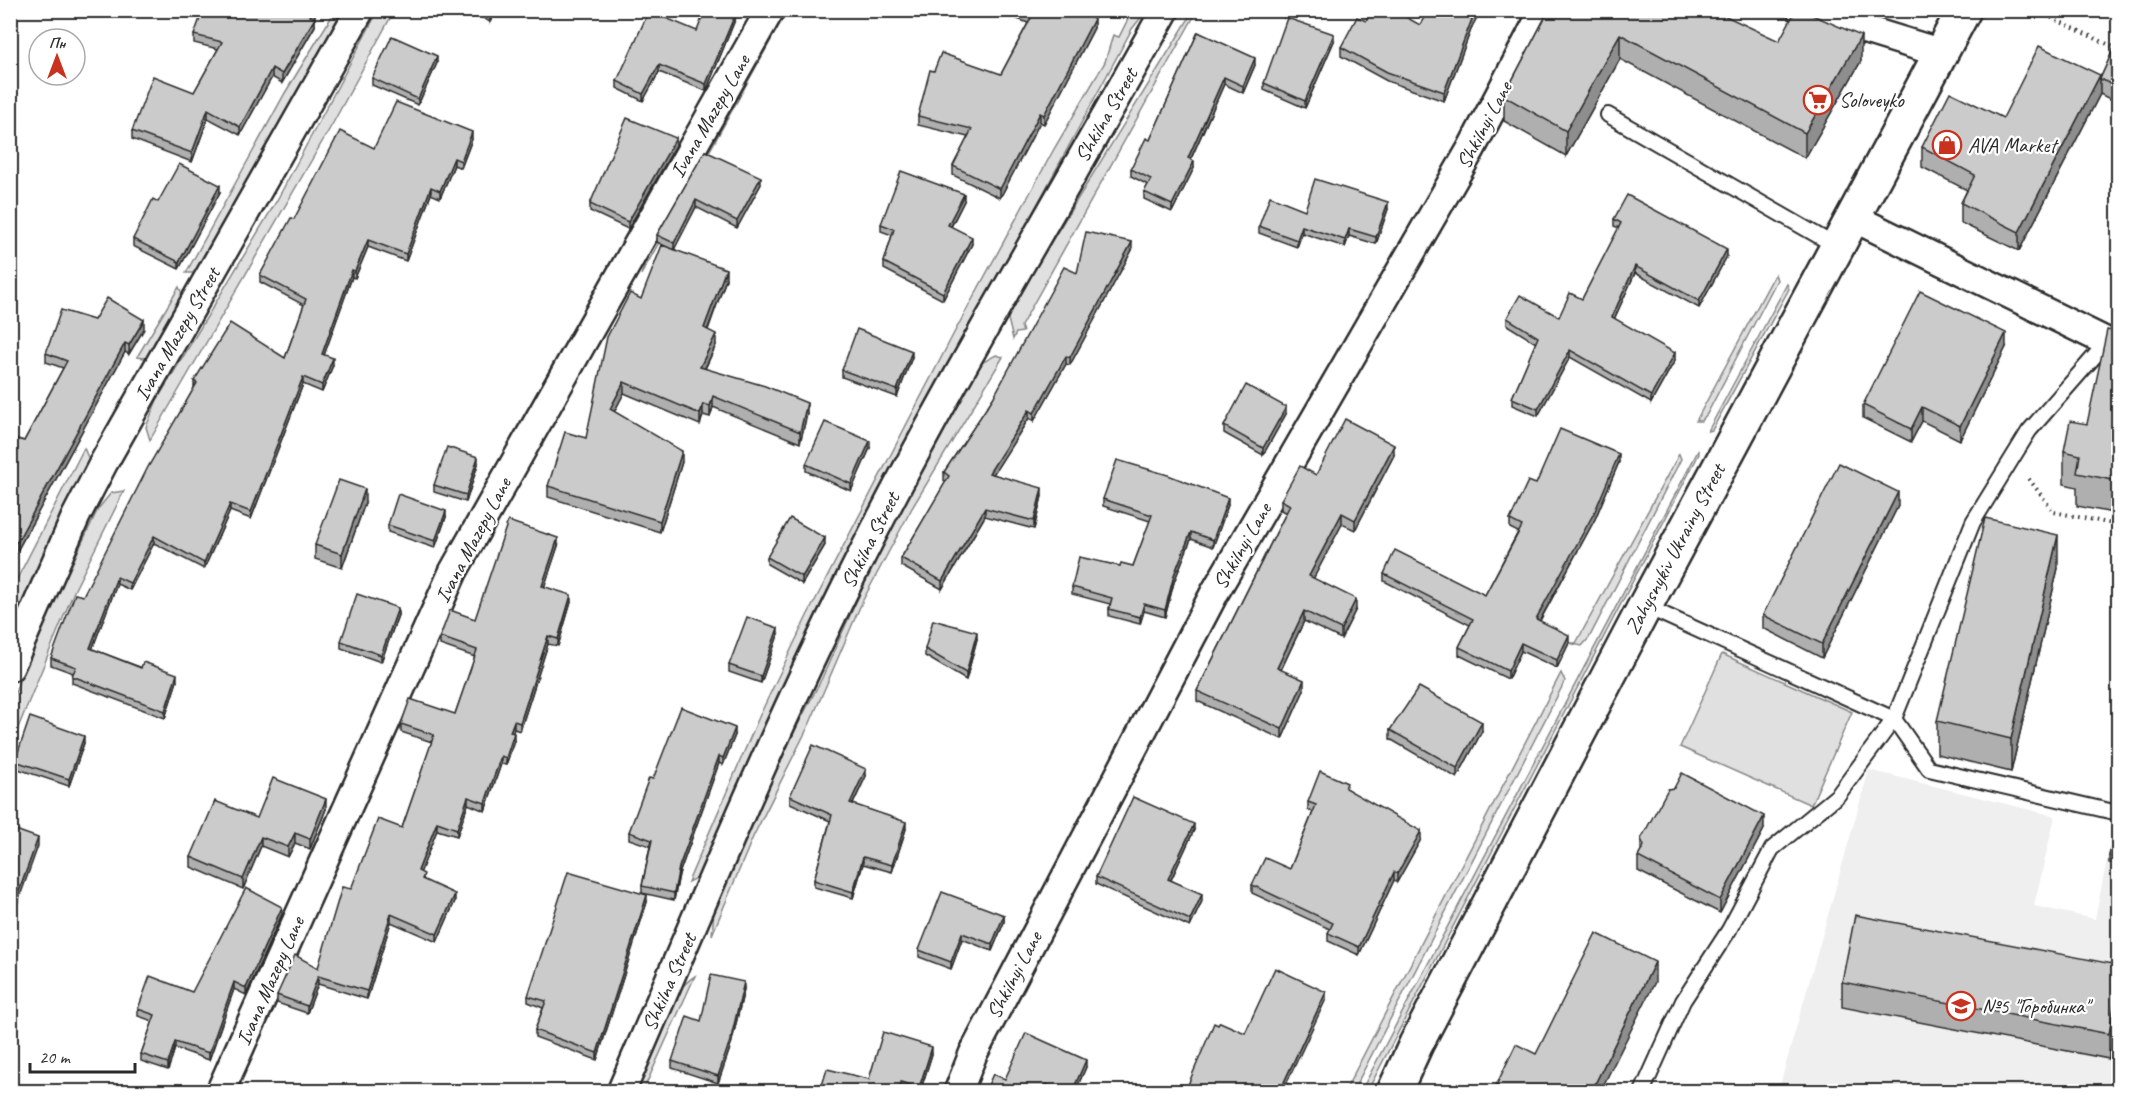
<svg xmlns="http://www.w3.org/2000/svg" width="2129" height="1102" viewBox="0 0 2129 1102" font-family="Caveat,sans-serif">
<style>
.built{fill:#efefef}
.green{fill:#e0e0e0;stroke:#868686;stroke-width:1.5}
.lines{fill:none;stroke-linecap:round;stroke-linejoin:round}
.service-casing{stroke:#2b2b2b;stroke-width:18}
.minor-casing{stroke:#2b2b2b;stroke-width:32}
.tertiary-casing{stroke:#2b2b2b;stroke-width:38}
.path{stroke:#2b2b2b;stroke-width:4;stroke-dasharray:1.5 4.5;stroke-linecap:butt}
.service{stroke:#fff;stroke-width:14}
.minor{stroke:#fff;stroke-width:27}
.tertiary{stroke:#fff;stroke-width:33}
.wall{fill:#afafaf;stroke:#2b2b2b;stroke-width:1.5}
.shaded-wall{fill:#8e8e8e;stroke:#2b2b2b;stroke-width:1.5}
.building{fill:#cbcbcb;stroke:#2b2b2b;stroke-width:1.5}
.labels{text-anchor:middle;stroke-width:4.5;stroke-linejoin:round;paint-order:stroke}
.poi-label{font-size:21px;fill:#2b2b2b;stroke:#fff;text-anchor:start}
.street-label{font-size:21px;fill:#2b2b2b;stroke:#fff}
</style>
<rect width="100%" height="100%" fill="#fff"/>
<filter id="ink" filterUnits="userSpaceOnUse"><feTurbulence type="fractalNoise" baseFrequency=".0167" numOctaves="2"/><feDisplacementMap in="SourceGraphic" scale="12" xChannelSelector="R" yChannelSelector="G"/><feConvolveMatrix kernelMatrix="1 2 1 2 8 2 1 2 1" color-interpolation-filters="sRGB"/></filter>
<g filter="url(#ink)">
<path class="built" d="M1869,770L2055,816L2034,906L2095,919L2113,830L2118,832V1091L1778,1092Z"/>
<g class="green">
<path d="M335,11H347L199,273H186L285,93Z"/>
<path d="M378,11H394L333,123L150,440L146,427L157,400L276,202Z"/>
<path d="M781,11H787L641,275L647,256Z"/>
<path d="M1132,11H1146L1132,29L832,585L702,875L688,882L759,717L807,616L954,333L1054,149L1105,62L1113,35L1119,37Z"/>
<path d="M1191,11H1197L1021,326L1023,332L1016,333L1013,339L1008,319L1011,307L1188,20Z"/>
<path d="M1775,274L1777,280L1707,414L1701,421H1696Z"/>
<path d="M1787,284L1789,289L1712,430L1708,431Z"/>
<path d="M179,287L185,301L151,359L137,357Z"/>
<path d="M996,355L1003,357L912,508L862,602L810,723L753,837L712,935L714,910L752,814L822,678L894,517L955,401L983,362Z"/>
<path d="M84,448L89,460L87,468L11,628V591Z"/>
<path d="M1698,451L1699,454L1368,1090L1361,1091Z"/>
<path d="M1679,454L1681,459L1589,638L1582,646L1569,643H1576Z"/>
<path d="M124,491L75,589L11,745V705L26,661L98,509L111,493Z"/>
<path d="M1722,654L1852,712L1811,805L1680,747Z"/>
<path d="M1561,673L1565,681L1353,1091H1345Z"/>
<path d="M695,976L643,1091L630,1092C646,1055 661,998 695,976Z"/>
</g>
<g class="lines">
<g class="service-casing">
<g id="service">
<path d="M1608,115L1836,246"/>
<path d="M1645,606L1894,719L1929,769L2118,813"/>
<path d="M1642,1092L1683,1001L1729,930L1772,849L1838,795L1894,719L1973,522L2029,431L2107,342"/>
</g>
</g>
<g class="minor-casing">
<g id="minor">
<path d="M1801,10L1941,53"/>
<path d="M1852,217L2107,342L2118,344"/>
<path d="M10,667L76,516L104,462L360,10"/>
<path d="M220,1092L453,572L770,10"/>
<path d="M621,1092C696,919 768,743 852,575C948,382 1061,199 1165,10"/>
<path d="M958,1092L973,1054L1215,592L1471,149L1544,10"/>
</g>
</g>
<g class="tertiary-casing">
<path id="tertiary" d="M1394,1092L1416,1044L1645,606L1964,10"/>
</g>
<g class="path">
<path d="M2035,10L2118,49"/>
<path d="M2029,479L2054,512L2118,525"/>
</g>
<use href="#service" class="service"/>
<use href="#minor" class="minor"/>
<use href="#tertiary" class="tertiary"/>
</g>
<g class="wall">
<path d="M469,10H497L490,22Z"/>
<path d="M739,10L706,91L659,72L643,101L617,88V81L697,31Z"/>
<path d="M994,10H1096L1093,18L1094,28L1044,124L1040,122L1000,198L953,175V166L968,137L918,125V116L934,71L1001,74L1028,23Z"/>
<path d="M1272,10H1288L1284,17Z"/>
<path d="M1549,10L1779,41L1861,61L1805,158L1620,59L1566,156L1504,121V96Z"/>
<path d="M314,18L315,26L282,83L272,77L240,135L208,118L192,162L132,139V131L194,92L218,49L194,43V35Z"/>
<path d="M1366,21L1420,25L1472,27L1444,101L1387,81L1341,56V47Z"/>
<path d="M1198,32L1255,65L1243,93L1224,84L1191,159L1194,168L1172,212L1144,199V192L1148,185L1131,176V169L1150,140Z"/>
<path d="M2118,39V103L2100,94L2019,251L1961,223V203L1967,190L1922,167V147L2003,118L2100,79Z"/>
<path d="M1334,41L1305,108L1264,90V83Z"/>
<path d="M437,63L418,105L372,85V78Z"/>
<path d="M472,139L461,168L454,165L440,198L431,194L406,261L368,247L355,278L352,277L324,355L333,365L322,392L303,384L251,519L230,511L204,569L154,543L130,590L117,584L92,649L177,681L165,718L72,683V676L73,673L51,665V658L83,596L194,388V381L285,358L304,305L260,282V275L294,219L374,148Z"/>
<path d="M676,145L628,229L590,211V204Z"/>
<path d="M705,151L761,184L737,228L696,207L674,249L726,279L708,330L716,345L705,369L807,414L800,443L713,407L710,417L703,415L700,425L624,393L614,412L682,462L660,532L548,497V486L586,438L641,299L667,247L657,242V235Z"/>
<path d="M220,192L179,269L133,246V239L158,202Z"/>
<path d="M964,201L951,227L972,244L943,300L884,269V262L892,235L881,231V224Z"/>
<path d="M1388,209L1376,244L1349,236L1345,247L1302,233L1297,247L1259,233V226L1305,210Z"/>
<path d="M1614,219L1727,256L1699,308L1635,273L1614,319L1675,360L1651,403L1570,357L1538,416L1512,405V398L1536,343L1507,325V318L1559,317L1582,299L1619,228L1614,226Z"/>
<path d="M1132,250L1070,365L1066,364L1034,421L1029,418L993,474L1042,496L1034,529L985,516L942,589L901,566V558L946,482L944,481V472L1077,273Z"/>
<path d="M94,320L144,329L129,354L125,352L17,551L10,549V437L24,441L63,368L46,362V353Z"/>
<path d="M2118,332V514L2077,506V487L2064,484V451L2087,424Z"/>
<path d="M2006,347L1960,440L1922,421L1911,442L1863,418V405Z"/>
<path d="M912,357L897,397L842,377V370Z"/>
<path d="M1286,414L1263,455L1224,433V426Z"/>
<path d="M870,448L851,491L806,471V464Z"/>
<path d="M1394,455L1355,530L1342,524L1313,579L1356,609L1341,639L1304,621L1281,670L1304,690L1282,739L1197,701V691L1286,513L1281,510V500L1316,475Z"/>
<path d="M1619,462L1595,519L1540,621L1569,643L1557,668L1521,651L1508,679L1459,655V647L1470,625L1384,581V574L1485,595L1518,532L1510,528V520L1536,484Z"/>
<path d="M478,464L466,502L434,492V485Z"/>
<path d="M1103,499L1228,505L1213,547L1191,539L1174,582L1165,617L1144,611L1140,624L1109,616V609L1110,604L1072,594V587L1120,566H1133L1150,521L1103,506Z"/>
<path d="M365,503L342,568L315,559V545Z"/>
<path d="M1898,506L1822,658L1763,628V615Z"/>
<path d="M446,517L435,548L388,532V525Z"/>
<path d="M825,545L802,584L767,564V557Z"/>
<path d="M558,546L544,587L571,602L558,646L548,644L520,731L514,729L512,733L514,741L506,765L501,764L485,811L468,804L457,836L437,830L420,872L424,880L455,901L437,942L391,922L367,999L318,984L307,1013L277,1003V995L318,968L351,889L402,828L432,742L401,732V724L455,714L475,657L440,645V637L475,619Z"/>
<path d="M2058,568L2011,772L1937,754V721Z"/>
<path d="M398,615L381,662L341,648V641Z"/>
<path d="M778,635L761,683L729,672V665Z"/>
<path d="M977,639L966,680L925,656V649Z"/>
<path d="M1390,730L1482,731L1457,778L1390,739Z"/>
<path d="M735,735L723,765L719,763L679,874L674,900L642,893V886L650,846L629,839V832L653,779Z"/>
<path d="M84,743L69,786L15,768V761Z"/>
<path d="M866,776L853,804L906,829L892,872L863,864L853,898L814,887V880L830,821L790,803V796Z"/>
<path d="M1347,789L1421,839L1397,882L1394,880L1359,955L1328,941V933L1330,929L1252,893V885L1290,869L1313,812L1308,810V802Z"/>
<path d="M326,809L310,849L295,843L288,857L261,846L243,889L191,867V857L257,818Z"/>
<path d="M2118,827V865L2109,863V856Z"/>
<path d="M1764,829L1720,913L1638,871V857L1641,852V839Z"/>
<path d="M1194,830L1171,880L1202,901L1190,927L1096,884V877Z"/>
<path d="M647,902L597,1060L535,1037V1030L543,1008L528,1002V996Z"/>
<path d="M282,914L246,995L234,989L209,1060L175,1048L168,1070L141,1061V1054L153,1021L138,1016V1009L192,992Z"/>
<path d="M1004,915V922L992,951L962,939L951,969L919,957V950Z"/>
<path d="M2118,965L2109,1059L1842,1007V982Z"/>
<path d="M744,989L731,1045L718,1083L672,1068V1061L701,1021Z"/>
<path d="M932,1054L920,1092H909L901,1089L900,1092H820L869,1079Z"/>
<path d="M1086,1067L1075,1092H985L1005,1079Z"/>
</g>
<g class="shaded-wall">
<path d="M313,10H318L310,24V16Z"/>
<path d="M493,10H497L490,22V15Z"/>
<path d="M737,10H739L706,91V84Z"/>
<path d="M1092,10H1096L1090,26V17Z"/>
<path d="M1284,10H1288L1284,17Z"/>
<path d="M1476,10H1481L1472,27L1444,101V92L1472,19Z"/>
<path d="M315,18V26L282,83V74Z"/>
<path d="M1094,19V28L1044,124V115Z"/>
<path d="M1334,34V41L1305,108V101Z"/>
<path d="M1620,34V59L1566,156V131Z"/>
<path d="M1861,36V61L1805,158V133Z"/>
<path d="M437,56V63L418,105V99Z"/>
<path d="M1255,58V65L1243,93V86Z"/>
<path d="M659,65V72L643,101V94Z"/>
<path d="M272,68V77L240,135V127Z"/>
<path d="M2100,75V94L2019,251V232Z"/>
<path d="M1224,77V84L1188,165V158Z"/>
<path d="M208,109V118L192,162V153Z"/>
<path d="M1040,113V122L1000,198V189Z"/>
<path d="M472,132V139L461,168V161Z"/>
<path d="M676,138V145L628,229V222Z"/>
<path d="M454,158V165L440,198V191Z"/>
<path d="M1194,161V168L1172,212V205Z"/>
<path d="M761,177V184L737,228V221Z"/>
<path d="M220,185V192L179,269V262Z"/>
<path d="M431,187V194L406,261V254Z"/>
<path d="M964,194V201L948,232V225Z"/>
<path d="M696,200V207L674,250V243Z"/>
<path d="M1388,202V209L1376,244V237Z"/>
<path d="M1302,226V233L1297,247V240Z"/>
<path d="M1349,229V236L1345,247V240Z"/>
<path d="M972,237V244L943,300V293Z"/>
<path d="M368,240V247L355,278V271Z"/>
<path d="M1132,242V250L1070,365V357Z"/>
<path d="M1727,249V256L1699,308V301Z"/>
<path d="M1635,266V273L1612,324V317Z"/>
<path d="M726,269V279L704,339V328Z"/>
<path d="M352,270V277L322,361V354Z"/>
<path d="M144,320V329L129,354V345Z"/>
<path d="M2006,333V347L1960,440V426Z"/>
<path d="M716,334V345L700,378V367Z"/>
<path d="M125,343V352L17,551V542Z"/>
<path d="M1570,350V357L1538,416V409Z"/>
<path d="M912,351V357L897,397V390Z"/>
<path d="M1675,353V360L1651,403V396Z"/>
<path d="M1066,356V364L1034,421V413Z"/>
<path d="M333,358V365L322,392V385Z"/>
<path d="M303,377V384L251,519V512Z"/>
<path d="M624,382V393L610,420V409Z"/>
<path d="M713,396V407L710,417V406Z"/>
<path d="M807,403V414L800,443V432Z"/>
<path d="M703,404V415L700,425V414Z"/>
<path d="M1286,407V414L1263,455V448Z"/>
<path d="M1922,407V421L1911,442V429Z"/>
<path d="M1029,410V418L989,481V473Z"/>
<path d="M870,441V448L851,491V484Z"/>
<path d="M1394,445V455L1355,530V520Z"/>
<path d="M682,451V462L660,532V521Z"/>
<path d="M1619,454V462L1595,519L1536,627V619Z"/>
<path d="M478,457V464L466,502V495Z"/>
<path d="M1042,488V496L1034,529V521Z"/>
<path d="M365,489V503L342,568V554Z"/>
<path d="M1898,492V506L1822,658V644Z"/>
<path d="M1228,498V505L1213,547V540Z"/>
<path d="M230,504V511L204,569V563Z"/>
<path d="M985,508V516L942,589V581Z"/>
<path d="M446,511V517L435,548V541Z"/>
<path d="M1342,513V524L1309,587V576Z"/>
<path d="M1191,532V539L1174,582L1165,617V610L1174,575Z"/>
<path d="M2058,535V568L2011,772V739Z"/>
<path d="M154,536V543L130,590V583Z"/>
<path d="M558,538V546L542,594V586Z"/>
<path d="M825,538V545L802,584V577Z"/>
<path d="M117,577V584L90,655V648Z"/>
<path d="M571,595V602L558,646V639Z"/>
<path d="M1356,599V609L1341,639V629Z"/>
<path d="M1144,604V611L1140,624V617Z"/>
<path d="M398,608V615L381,662V655Z"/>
<path d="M1304,611V621L1277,678V668Z"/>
<path d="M778,628V635L761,683V676Z"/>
<path d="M977,632V639L966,680V673Z"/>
<path d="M1569,635V643L1557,668V660Z"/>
<path d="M548,636V644L520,731V723Z"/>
<path d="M1521,643V651L1508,679V671Z"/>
<path d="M177,674V681L165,718V711Z"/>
<path d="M1304,680V690L1282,739V729Z"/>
<path d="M514,721V729L510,740V732Z"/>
<path d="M1482,722V731L1457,778V768Z"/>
<path d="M735,728V735L723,765V758Z"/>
<path d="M514,733V741L506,765V758Z"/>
<path d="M84,736V743L69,786V779Z"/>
<path d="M501,756V764L485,811V803Z"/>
<path d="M719,756V763L679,874L674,900V893L679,867Z"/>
<path d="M866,769V776L850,810V803Z"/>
<path d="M468,797V804L457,836V829Z"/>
<path d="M326,799V809L310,849V839Z"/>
<path d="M1764,816V829L1720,913V900Z"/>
<path d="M437,822V830L418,879V871Z"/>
<path d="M906,822V829L892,872V865Z"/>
<path d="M1194,824V830L1168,886V879Z"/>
<path d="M1421,831V839L1397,882V874Z"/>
<path d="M295,833V843L288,857V847Z"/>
<path d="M261,837V846L243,889V879Z"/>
<path d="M38,838V846L10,924V916Z"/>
<path d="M863,857V864L853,898V892Z"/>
<path d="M1394,872V880L1359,955V947Z"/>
<path d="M455,894V901L437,942V934Z"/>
<path d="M1202,894V901L1190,927V920Z"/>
<path d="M647,895V902L597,1060V1053Z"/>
<path d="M282,907V914L246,995V988Z"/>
<path d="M391,914V922L367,999V991Z"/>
<path d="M1004,915V922L992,951V944Z"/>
<path d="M962,933V939L951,969V962Z"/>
<path d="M1655,962V982L1600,1092H1591Z"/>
<path d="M318,976V984L307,1013V1006Z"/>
<path d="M234,982V989L209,1060V1053Z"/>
<path d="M744,982V989L731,1045L718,1083V1076Z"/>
<path d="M2118,985V1010L2109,1059V1034Z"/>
<path d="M1326,992V999L1284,1089V1082Z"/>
<path d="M175,1042V1048L168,1070V1063Z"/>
<path d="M932,1047V1054L920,1092H919V1088Z"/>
<path d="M1086,1060V1067L1075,1092H1072Z"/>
</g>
<g class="building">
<path d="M203,10H313L310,16L315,18L282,74L272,68L240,127L208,109L192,153L132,131L153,76L194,92L222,42L194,35Z"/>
<path d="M482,10H493L490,15Z"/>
<path d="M705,10H737L706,84L659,65L643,94L617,81L649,11L697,31Z"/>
<path d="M1018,10H1092L1090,17L1094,19L1044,115L1040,113L1000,189L953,166L972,129L918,116L930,70L934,71L941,53L1001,74L1032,16Z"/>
<path d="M1371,10H1393L1420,25L1428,10H1476L1472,19L1444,92L1387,72L1341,47L1357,17L1366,21Z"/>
<path d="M1549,10H1713L1779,41L1796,10H1801L1861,36L1805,133L1620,34L1566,131L1504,96Z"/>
<path d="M1287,18L1334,34L1305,101L1264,83Z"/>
<path d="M1198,32L1255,58L1243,86L1224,77L1188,158L1194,161L1172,205L1144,192L1151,179L1131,169L1146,138L1150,140Z"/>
<path d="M392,36L437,56L418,99L372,78Z"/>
<path d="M2118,39V87L2100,79Z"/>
<path d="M2039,46L2100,75L2019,232L1961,203L1975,175L1922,147L1950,92L2003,118Z"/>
<path d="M396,102L472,132L461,161L454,158L440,191L431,187L406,254L368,240L355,271L352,270L322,354L333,358L322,385L303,377L251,512L230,504L204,563L154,536L130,583L117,577L90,648L141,668L143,662L177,674L165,711L72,676L76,667L51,658L75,594L83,596L148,467L197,383L194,381L230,323L285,358L306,299L260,275L291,218L294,219L340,131L374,148Z"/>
<path d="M627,118L676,138L628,222L590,204Z"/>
<path d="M705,151L761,177L737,221L696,200L674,243L657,235Z"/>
<path d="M179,164L220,185L179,262L133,239L153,199L158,202Z"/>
<path d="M901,171L964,194L948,225L972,237L943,293L884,262L894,229L881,224Z"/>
<path d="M1315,179L1388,202L1376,237L1349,229L1345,240L1302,226L1297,240L1259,226L1270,196L1305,210Z"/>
<path d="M1627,195L1727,249L1699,301L1635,266L1612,317L1675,353L1651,396L1570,350L1538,409L1512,398L1538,337L1507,318L1520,295L1559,317L1570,293L1582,299L1621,223L1614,219Z"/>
<path d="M1086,232L1132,242L1070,357L1066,356L1034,413L1029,410L989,473L1042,488L1034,521L985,508L942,581L901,558L949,476L944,472L993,398L1064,267L1077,273Z"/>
<path d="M662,245L726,269L704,328L716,334L700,367L765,386L807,403L800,432L713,396L710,406L703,404L700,414L624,382L610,409L682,451L660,521L548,486L565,432L586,438L607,337L630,293L641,299Z"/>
<path d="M1920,291L2006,333L1960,426L1922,407L1911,429L1863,405Z"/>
<path d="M107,298L144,320L129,345L125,343L17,542L10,540V437L24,441L67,361L46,353L61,310L94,320Z"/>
<path d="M857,329L912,351L897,390L842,370Z"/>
<path d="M2107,330L2118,332V481L2077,473L2080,455L2064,451L2070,421L2087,424Z"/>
<path d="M1246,385L1286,407L1263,448L1224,426Z"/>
<path d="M1345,419L1394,445L1355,520L1342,513L1309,576L1356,599L1341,629L1304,611L1277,668L1304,680L1282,729L1197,691L1290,505L1281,500L1300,466L1316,475Z"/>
<path d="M825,422L870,441L851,484L806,464Z"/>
<path d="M1560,429L1619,454L1595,511L1536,619L1569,635L1557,660L1521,643L1508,671L1459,647L1473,619L1384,574L1395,550L1485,595L1522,526L1510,520L1528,481L1536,484Z"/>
<path d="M447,447L478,457L466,495L434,485Z"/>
<path d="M1117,460L1168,475L1228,498L1213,540L1191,532L1174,575L1165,610L1144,604L1140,617L1109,609L1112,598L1072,587L1079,557L1120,566L1121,563L1133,566L1152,515L1103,499Z"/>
<path d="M1839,463L1898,492L1822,644L1763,615Z"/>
<path d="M339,480L365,489L342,554L315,545Z"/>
<path d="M398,494L446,511L435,541L388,525Z"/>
<path d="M790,518L825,538L802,577L767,557Z"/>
<path d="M1985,518L2058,535L2011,739L1937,721Z"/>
<path d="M508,521L558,538L542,586L571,595L558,639L548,636L520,723L514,721L510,732L514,733L506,758L501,756L485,803L468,797L457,829L437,822L418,871L424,874L422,879L455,894L437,934L391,914L367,991L318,976L307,1006L277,995L295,955L318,968L342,887L351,889L378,819L402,828L434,735L401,724L410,699L455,714L477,650L440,637L450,610L475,619Z"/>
<path d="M357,594L398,608L381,655L341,641Z"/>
<path d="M747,617L778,628L761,676L729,665Z"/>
<path d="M933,620L977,632L966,673L925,649Z"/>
<path d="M1419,687L1482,722L1457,768L1390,730Z"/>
<path d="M681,707L735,728L723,758L719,756L679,867L674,893L642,886L652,840L629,832L649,778L653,779Z"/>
<path d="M30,717L84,736L69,779L15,761Z"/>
<path d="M813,745L866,769L850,803L906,822L892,865L863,857L853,892L814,880L832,815L790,796Z"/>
<path d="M1320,771L1347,783L1345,788L1421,831L1397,874L1394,872L1359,947L1328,933L1333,923L1252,885L1265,858L1290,869L1316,805L1308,802Z"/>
<path d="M1682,773L1764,816L1720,900L1638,857L1644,846L1641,839L1668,789L1674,788Z"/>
<path d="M273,778L326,799L310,839L295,833L288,847L261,837L243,879L191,857L215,801L257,818Z"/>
<path d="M1133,797L1194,824L1168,879L1202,894L1190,920L1096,877Z"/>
<path d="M2115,826L2118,827V858L2109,856Z"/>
<path d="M10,828L38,838L10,916Z"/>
<path d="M568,872L647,895L597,1053L535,1030L546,1001L528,996Z"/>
<path d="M246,888L282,907L246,988L234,982L209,1053L175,1042L168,1063L141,1054L155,1015L138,1009L150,976L192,992Z"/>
<path d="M942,892L1004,915L992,944L962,933L951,962L919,950Z"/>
<path d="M1855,915L2118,965V985L2109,1034L1842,982Z"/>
<path d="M1596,933L1655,962L1591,1092H1493L1516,1044L1536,1054Z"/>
<path d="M1275,968L1326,992L1284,1082L1289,1084L1285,1092H1185L1214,1023L1218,1025L1220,1022L1245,1033Z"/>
<path d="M711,975L744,982L731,1038L718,1076L672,1061L687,1016L701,1021Z"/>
<path d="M883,1032L932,1047L919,1088L901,1082L898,1092H820L827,1069L869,1079Z"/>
<path d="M1026,1033L1086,1060L1072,1092H1062L1046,1084L1043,1092H985L993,1074L1005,1079Z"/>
</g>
</g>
<defs>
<g id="supermarket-ring" transform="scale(1.5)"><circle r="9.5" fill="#fff" stroke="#c8321e" stroke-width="1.5"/><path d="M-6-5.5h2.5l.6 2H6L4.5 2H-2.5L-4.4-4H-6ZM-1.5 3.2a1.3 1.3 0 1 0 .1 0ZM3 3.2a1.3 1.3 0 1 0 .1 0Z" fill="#c8321e"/></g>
<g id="shop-ring" transform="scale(1.5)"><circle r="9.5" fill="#fff" stroke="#c8321e" stroke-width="1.5"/><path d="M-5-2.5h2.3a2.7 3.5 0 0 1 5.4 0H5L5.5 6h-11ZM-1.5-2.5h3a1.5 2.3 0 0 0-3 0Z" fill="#c8321e"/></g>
<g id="school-ring" transform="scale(1.5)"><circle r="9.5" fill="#fff" stroke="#c8321e" stroke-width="1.5"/><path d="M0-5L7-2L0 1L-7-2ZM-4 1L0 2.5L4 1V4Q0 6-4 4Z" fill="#c8321e"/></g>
</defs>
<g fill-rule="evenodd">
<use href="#supermarket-ring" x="1818" y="100"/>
<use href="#shop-ring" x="1947" y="145"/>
<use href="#school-ring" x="1961" y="1006"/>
</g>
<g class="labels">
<g class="poi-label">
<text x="1839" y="107">Soloveyko</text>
<text x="1968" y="152">AVA Market</text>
<text x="1982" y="1013">№5 "Горобинка"</text>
</g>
<g class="street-label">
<text transform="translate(1106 115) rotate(-60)" y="7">Shkilna Street</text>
<text transform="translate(710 116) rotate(-60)" y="7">Ivana Mazepy Lane</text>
<text transform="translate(1484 125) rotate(-62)" y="7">Shkilnyi Lane</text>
<text transform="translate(177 334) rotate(-60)" y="7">Ivana Mazepy Street</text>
<text transform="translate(473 540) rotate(-62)" y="7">Ivana Mazepy Lane</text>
<text transform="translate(870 540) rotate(-63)" y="7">Shkilna Street</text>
<text transform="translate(1242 546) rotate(-60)" y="7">Shkilnyi Lane</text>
<text transform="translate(1675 549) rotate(-62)" y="7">Zahysnykiv Ukrainy Street</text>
<text transform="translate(1014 975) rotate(-62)" y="7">Shkilnyi Lane</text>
<text transform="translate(270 981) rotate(-66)" y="7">Ivana Mazepy Lane</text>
<text transform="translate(669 982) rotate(-66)" y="7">Shkilna Street</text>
</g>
</g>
<rect width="2129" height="1102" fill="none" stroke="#fff" stroke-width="36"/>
<rect x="18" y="18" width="2093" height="1066" fill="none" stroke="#2b2b2b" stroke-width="2" filter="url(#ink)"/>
<g transform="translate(57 57)"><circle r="28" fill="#ffffff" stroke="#aaaaaa" stroke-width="1.5"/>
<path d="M0-4.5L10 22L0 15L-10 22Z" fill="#c8321e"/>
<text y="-9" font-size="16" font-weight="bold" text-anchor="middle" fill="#2b2b2b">Пн</text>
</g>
<path d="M30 1063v9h105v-9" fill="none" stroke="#2b2b2b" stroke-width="3"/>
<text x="39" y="1063" font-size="18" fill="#2b2b2b" stroke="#ffffff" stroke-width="4.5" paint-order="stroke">20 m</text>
</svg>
